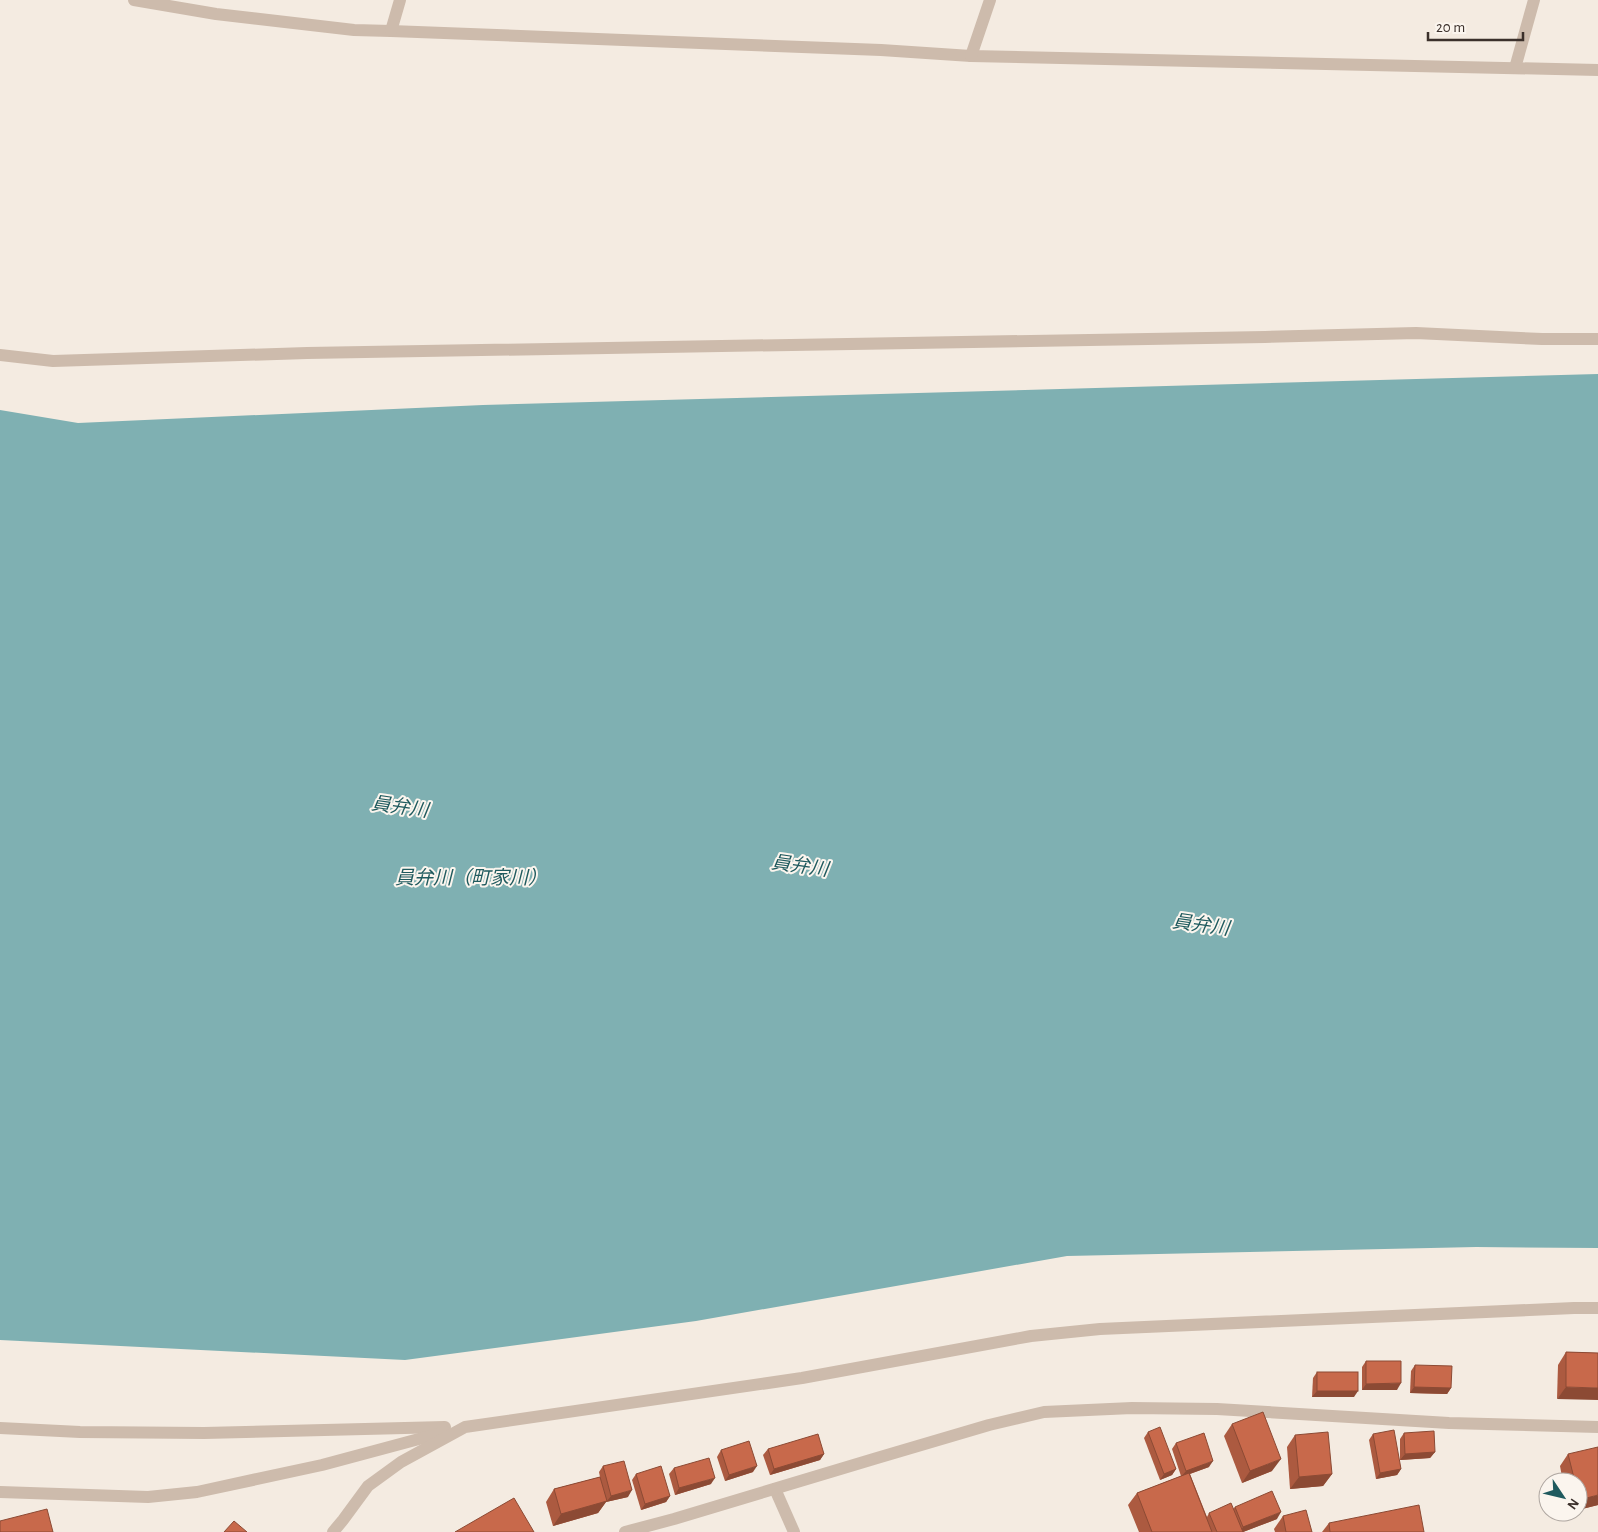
<svg xmlns="http://www.w3.org/2000/svg" width="1598" height="1532" viewBox="0 0 1598 1532" font-family="'Alegreya Sans','Noto Sans JP',sans-serif">
<style>
.water{fill:#7fb0b2}
.lines{fill:none;stroke-linecap:round;stroke-linejoin:round}
.minor{stroke:#cdbbac;stroke-width:12}
.tertiary{stroke:#cdbbac;stroke-width:12}
.wall{fill:#ac5a40}
.shaded-wall{fill:#8c4a34}
.building{fill:#c8694b;stroke:#8c4a34}
.labels{text-anchor:middle;stroke-width:4;stroke-linejoin:round;paint-order:stroke}
.water-label{font-size:19px;font-style:italic;fill:#1f5a5e;stroke:#fbf5ee}
</style>
<rect width="100%" height="100%" fill="#f4ebe1"/>
<path class="water" d="M1598,374V1248L1476,1247L1067,1256L696,1321L405,1360L0,1340V410L78,423L483,405Z"/>
<g class="lines">
<g class="minor">
<path d="M134,0L216,14L354,30L391,31L881,50L971,56L1598,70"/>
<path d="M391,31L400,0"/>
<path d="M971,56L990,0"/>
<path d="M1515,68L1534,0"/>
<path d="M0,1428L80,1432L204,1433L445,1427"/>
<path d="M775,1489L794,1532"/>
<path d="M0,1492L148,1497L197,1492L322,1465L445,1432"/>
<path d="M333,1532L343,1520L368,1486L401,1462L465,1427L802,1378L1031,1336L1100,1329L1574,1308H1598"/>
<path d="M625,1532L674,1519L877,1458L989,1425L1044,1412L1132,1408L1217,1409L1449,1423L1598,1427"/>
</g>
<path class="tertiary" d="M0,355L53,361L307,353L1265,337L1416,333L1542,339H1598"/>
</g>
<g class="wall">
<path d="M1566,1352L1598,1353L1557,1399L1558,1365Z"/>
<path d="M1366,1361L1397,1390H1362V1367Z"/>
<path d="M1415,1365L1451,1388L1447,1394L1410,1393L1411,1371Z"/>
<path d="M1317,1372L1354,1397H1312L1313,1378Z"/>
<path d="M1232,1424L1272,1471L1242,1483L1224,1436Z"/>
<path d="M1148,1432L1176,1469L1172,1475L1160,1480L1144,1438Z"/>
<path d="M1404,1433L1435,1452L1430,1458L1400,1460V1439Z"/>
<path d="M1373,1434L1401,1469L1397,1475L1376,1479L1369,1440Z"/>
<path d="M1295,1435L1332,1474L1323,1486L1290,1489L1287,1447Z"/>
<path d="M1176,1443L1209,1467L1190,1474L1207,1517L1209,1513L1233,1509L1235,1507L1277,1519L1243,1532H1139L1128,1505L1137,1493L1181,1476L1172,1449Z"/>
<path d="M768,1449L824,1454L820,1460L770,1475L763,1455Z"/>
<path d="M721,1450L753,1472L725,1481L717,1457Z"/>
<path d="M1568,1454L1598,1505L1578,1510V1482H1563L1560,1466Z"/>
<path d="M603,1466L628,1497L606,1502L598,1513L553,1526L546,1502L554,1489L600,1477L599,1472Z"/>
<path d="M674,1468L711,1484L675,1495L669,1474Z"/>
<path d="M636,1474L670,1496L666,1502L641,1510L632,1480Z"/>
<path d="M1283,1516L1312,1532H1275L1274,1529Z"/>
<path d="M1329,1523L1424,1532H1322Z"/>
</g>
<g class="shaded-wall">
<path d="M1401,1383L1397,1390H1362L1366,1384Z"/>
<path d="M1414,1387L1451,1388L1447,1394L1410,1393Z"/>
<path d="M1566,1387L1598,1388V1400L1557,1399Z"/>
<path d="M1317,1391H1358L1354,1397H1312Z"/>
<path d="M1435,1452L1430,1458L1400,1460L1405,1454Z"/>
<path d="M824,1454L820,1460L770,1475L774,1469Z"/>
<path d="M1281,1459L1272,1471L1242,1483L1250,1471Z"/>
<path d="M1213,1461L1209,1467L1181,1477L1186,1471Z"/>
<path d="M757,1466L753,1472L725,1481L729,1475Z"/>
<path d="M1176,1469L1172,1475L1160,1480L1164,1474Z"/>
<path d="M1401,1469L1397,1475L1376,1479L1380,1473Z"/>
<path d="M1332,1474L1323,1486L1290,1489L1299,1477Z"/>
<path d="M715,1478L711,1484L675,1495L679,1488Z"/>
<path d="M632,1490L628,1497L606,1502L598,1513L553,1526L561,1514L607,1501L611,1496Z"/>
<path d="M1598,1495V1505L1578,1510V1501L1579,1500Z"/>
<path d="M670,1496L666,1502L641,1510L645,1504Z"/>
<path d="M1281,1512L1277,1519L1243,1532H1240L1243,1527Z"/>
</g>
<g class="building">
<path d="M1566,1352L1598,1353V1388L1566,1387Z"/>
<path d="M1366,1361H1401V1383L1366,1384Z"/>
<path d="M1415,1365L1452,1366L1451,1388L1414,1387Z"/>
<rect x="1317" y="1372" width="41" height="19"/>
<path d="M1263,1412L1281,1459L1250,1471L1232,1424Z"/>
<path d="M1160,1427L1176,1469L1164,1474L1148,1432Z"/>
<path d="M1394,1430L1401,1469L1380,1473L1373,1434Z"/>
<path d="M1434,1431L1435,1452L1405,1454L1404,1433Z"/>
<path d="M1328,1432L1332,1474L1299,1477L1295,1435Z"/>
<path d="M1204,1433L1213,1461L1186,1471L1176,1443Z"/>
<path d="M818,1434L824,1454L774,1469L768,1449Z"/>
<path d="M749,1441L757,1466L729,1475L721,1450Z"/>
<path d="M1598,1447V1495L1579,1500L1578,1495V1482H1575L1568,1454Z"/>
<path d="M709,1458L715,1478L679,1488L674,1468Z"/>
<path d="M624,1461L632,1490L611,1496L603,1466Z"/>
<path d="M661,1466L670,1496L645,1504L636,1474Z"/>
<path d="M1189,1473L1212,1532H1152L1137,1493Z"/>
<path d="M600,1477L607,1501L561,1514L554,1489Z"/>
<path d="M1272,1491L1281,1512L1243,1527L1235,1507Z"/>
<path d="M514,1498L534,1532H455Z"/>
<path d="M1231,1503L1243,1532H1217L1209,1513Z"/>
<path d="M1419,1505L1424,1532H1330L1329,1523Z"/>
<path d="M47,1509L53,1532H0V1521Z"/>
<path d="M1306,1510L1312,1532H1286L1283,1516Z"/>
<path d="M234,1521L247,1532H224Z"/>
</g>
<g class="labels">
<g class="water-label">
<text transform="translate(400 806) rotate(8)" y="7">員弁川</text>
<text transform="translate(800 865) rotate(8)" y="7">員弁川</text>
<text x="471" y="884">員弁川（町家川）</text>
<text transform="translate(1201 924) rotate(8)" y="7">員弁川</text>
</g>
</g>
<g transform="translate(1563 1497) rotate(125)"><circle r="24" fill="#fbf5ee" stroke="#aea6a0"/>
<path d="M0-4L9 19L0 12L-9 19Z" fill="#1f5a5e"/>
<text y="-8" font-size="14" font-weight="bold" text-anchor="middle" fill="#3b302b">N</text>
</g>
<path d="M1428 32v8h95v-8" fill="none" stroke="#3b302b" stroke-width="2.5"/>
<text x="1436" y="32" font-size="15" fill="#3b302b" stroke="#fbf5ee" stroke-width="4" paint-order="stroke">20 m</text>
</svg>
